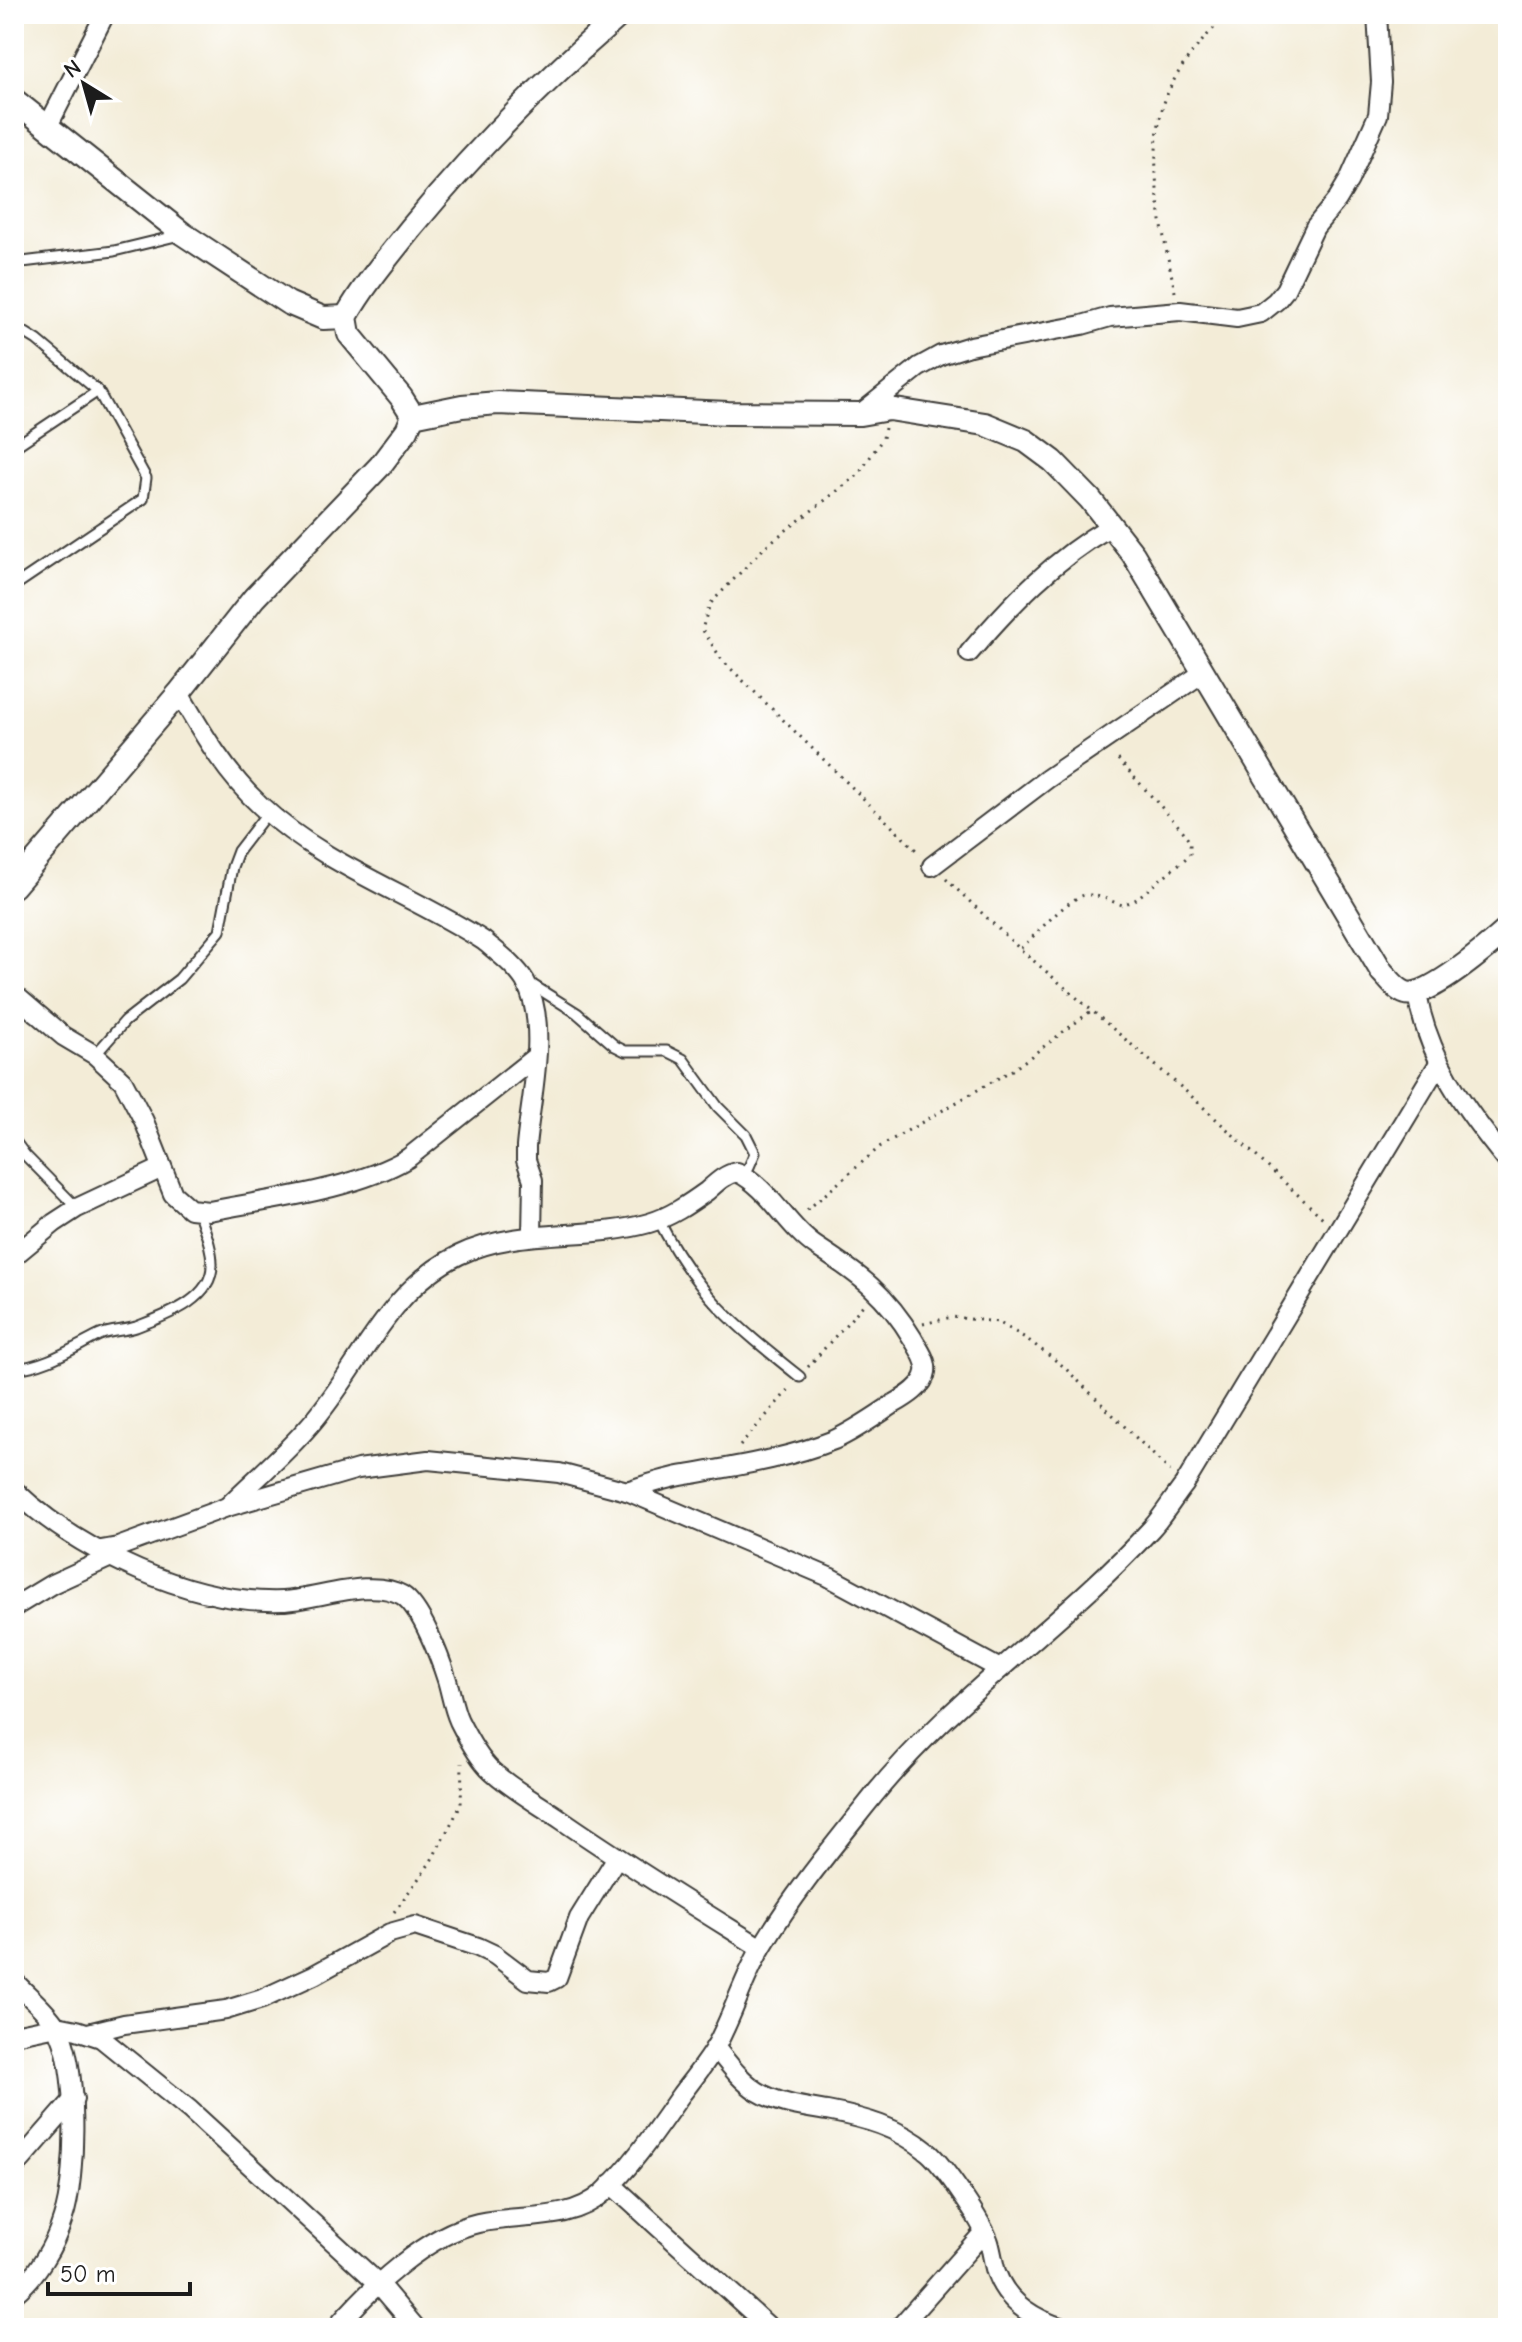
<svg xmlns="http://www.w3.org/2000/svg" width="1522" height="2342" viewBox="0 0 1522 2342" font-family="'Comic Neue',sans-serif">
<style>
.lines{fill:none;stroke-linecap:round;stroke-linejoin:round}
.service-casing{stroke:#3c3b38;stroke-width:13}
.minor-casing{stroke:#3c3b38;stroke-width:22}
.tertiary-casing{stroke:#3c3b38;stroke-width:26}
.path{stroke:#3c3b38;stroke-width:3;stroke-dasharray:2 6;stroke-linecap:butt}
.service{stroke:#fff;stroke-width:9}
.minor{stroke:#fff;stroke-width:18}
.tertiary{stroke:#fff;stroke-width:22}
</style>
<rect width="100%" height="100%" fill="#fff"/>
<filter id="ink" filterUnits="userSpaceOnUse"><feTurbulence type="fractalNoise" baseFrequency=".0125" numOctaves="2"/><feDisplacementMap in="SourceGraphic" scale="16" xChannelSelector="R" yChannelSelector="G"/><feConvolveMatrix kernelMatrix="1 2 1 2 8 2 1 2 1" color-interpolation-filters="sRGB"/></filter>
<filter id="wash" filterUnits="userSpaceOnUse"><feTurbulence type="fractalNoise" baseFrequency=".006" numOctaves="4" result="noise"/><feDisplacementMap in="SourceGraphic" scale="32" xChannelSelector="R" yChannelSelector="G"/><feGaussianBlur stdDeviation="1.8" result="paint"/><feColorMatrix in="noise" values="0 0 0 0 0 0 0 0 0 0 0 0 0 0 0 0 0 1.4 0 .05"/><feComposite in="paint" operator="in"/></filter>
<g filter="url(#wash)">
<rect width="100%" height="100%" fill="#f3ecd7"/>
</g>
<g filter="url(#ink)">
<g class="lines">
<g class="service-casing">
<g id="service">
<path d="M14,263L114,251L180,235"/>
<path d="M14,326L37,340L98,391L146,478L143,499L14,586"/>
<path d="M14,447L98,391"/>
<path d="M528,982L577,1013L615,1046L625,1051H667L683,1059L718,1107L746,1135L755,1153L745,1176"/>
<path d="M95,1055L125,1021L179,979L220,931L232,867L238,851L268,812"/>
<path d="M14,1140L25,1155L77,1208"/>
<path d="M658,1219C697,1295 735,1325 800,1377"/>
<path d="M14,1369C47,1366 71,1349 100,1335C111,1330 124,1331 136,1327C164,1316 213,1300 212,1264C212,1245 203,1227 198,1210"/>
</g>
</g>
<g class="minor-casing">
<g id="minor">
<path d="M48,126L105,14"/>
<path d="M860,414L919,367L941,355L970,346L1082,325L1110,317L1180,311L1237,318L1261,313L1276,301L1285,290L1315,227L1337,200L1349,180L1378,115L1381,82L1377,14"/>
<path d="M969,653C1012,603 1054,559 1111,526"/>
<path d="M179,693C203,734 226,774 261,806C325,866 411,894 484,941C498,953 515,965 525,981C550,1025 530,1099 526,1147V1160L533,1180L532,1235"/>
<path d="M932,866L1047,779L1204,672"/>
<path d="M14,994L63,1036L95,1055L123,1081L144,1121L173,1194L190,1209L209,1211C271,1199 354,1190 408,1158L535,1057"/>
<path d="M1417,994C1428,1059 1467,1112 1508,1162"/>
<path d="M14,1256L54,1223L77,1208L162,1168"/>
<path d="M14,1490C79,1552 191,1604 282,1601C316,1600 371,1577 402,1595C421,1607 440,1658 447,1680C451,1693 453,1708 459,1721C467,1737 479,1759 492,1771C513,1790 539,1804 562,1820C627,1865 694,1906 761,1948"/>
<path d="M227,1507C254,1480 284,1455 309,1426C360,1369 386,1290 459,1255C520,1226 586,1241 649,1223C670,1217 689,1204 707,1191C716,1183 725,1174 737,1172C769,1187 787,1227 817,1247C860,1275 886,1294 913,1339C918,1348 928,1361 926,1372C924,1387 904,1398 892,1405C874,1417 854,1431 834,1440C786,1459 736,1466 686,1475C666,1478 646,1485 627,1491"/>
<path d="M101,1550L118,1547L227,1507L358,1469L428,1460L559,1473L627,1491L829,1577L1000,1669"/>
<path d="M14,1607L52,1584L113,1556"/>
<path d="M14,1981C27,1995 45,2009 56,2026C79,2061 77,2178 63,2218C55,2245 36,2277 14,2294"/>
<path d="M88,2033L124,2024L226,2010L262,1999L314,1975L390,1933L415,1926L478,1947L495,1955L528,1980L549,1982L557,1978L579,1918L617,1857"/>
<path d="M14,2035L57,2026L77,2030L101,2038L190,2110L378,2283L416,2328"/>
<path d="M715,2047C728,2063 740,2080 757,2091C778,2104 803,2107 827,2111C864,2118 898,2127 928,2152C944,2166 982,2221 989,2242C992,2252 993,2262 996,2272C1007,2303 1034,2319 1063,2328"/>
<path d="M14,2168L74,2099"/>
<path d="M611,2184L770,2328"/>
<path d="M336,2328C370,2288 426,2235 478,2223C519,2214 569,2223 603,2193C633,2165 656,2130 680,2096C692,2080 706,2063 716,2046C734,2013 744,1976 763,1945C793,1895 830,1850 866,1805C948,1700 1061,1627 1151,1529C1163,1516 1173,1499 1184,1485L1439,1063"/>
<path d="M899,2328L984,2232"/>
</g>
</g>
<g class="tertiary-casing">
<g id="tertiary">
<path d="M14,100L183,234L288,303L323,318L346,317"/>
<path d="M413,416L462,406L498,403L728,413L860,414L889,409L985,424L1026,441L1053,461L1090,499L1133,554L1382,972C1389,979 1396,990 1406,993C1427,1000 1491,944 1508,929"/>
<path d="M14,886L179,693L254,598L380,466L407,430L413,416L401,397L349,334L346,317C364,285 388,257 411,228C475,150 545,80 621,14"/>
</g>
</g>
<g class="path">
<path d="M1175,292C1163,232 1145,164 1164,103C1175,69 1203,38 1228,14"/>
<path d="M885,428L883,438L858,475L767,545L710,604L702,629L722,660L920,854"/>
<path d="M946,879L1020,949L1189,1094L1324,1219"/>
<path d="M1021,948C1036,935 1067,898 1085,895C1098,894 1110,901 1122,905L1135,900L1190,855V843L1183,831L1115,756"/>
<path d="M807,1210L881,1146L1014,1069L1091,1011"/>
<path d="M923,1324L952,1317L998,1322L1027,1339L1063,1366L1170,1471"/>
<path d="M808,1367L864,1304"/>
<path d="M740,1446L790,1388"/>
<path d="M394,1912L430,1863L461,1805L462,1763"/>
</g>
<use href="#service" class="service"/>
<use href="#minor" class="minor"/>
<use href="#tertiary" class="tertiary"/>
</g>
</g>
<rect width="1522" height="2342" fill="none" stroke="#fff" stroke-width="48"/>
<g transform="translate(84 84) rotate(323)" stroke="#ffffff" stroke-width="6" paint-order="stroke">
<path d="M0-6L14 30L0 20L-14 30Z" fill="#1c1c1c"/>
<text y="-12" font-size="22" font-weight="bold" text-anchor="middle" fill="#1c1c1c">N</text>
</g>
<path d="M48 2282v12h142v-12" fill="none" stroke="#1c1c1c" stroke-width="4"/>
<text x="60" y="2282" font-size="24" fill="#1c1c1c" stroke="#ffffff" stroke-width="6" paint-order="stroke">50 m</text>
</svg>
